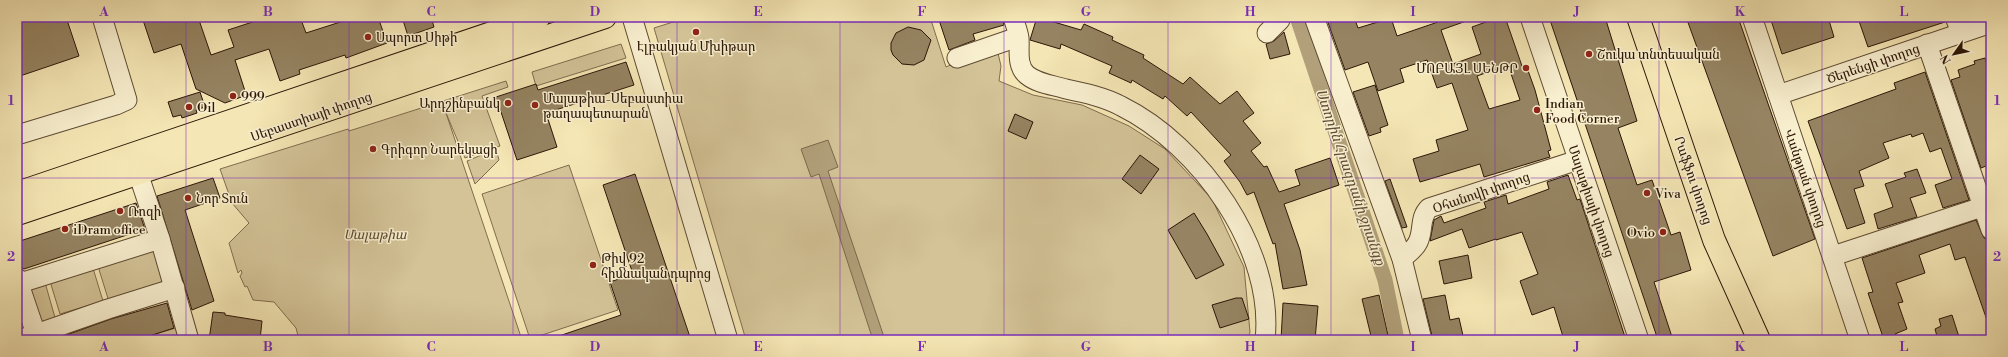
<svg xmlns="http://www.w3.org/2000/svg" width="2008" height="357" viewBox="0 0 2008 357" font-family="'Libre Bodoni','Noto Serif Armenian',serif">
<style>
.green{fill:#d3c397;stroke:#806c4f}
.water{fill:#b1a07a;stroke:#7c694c}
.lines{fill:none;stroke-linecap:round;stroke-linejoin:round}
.canal{stroke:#b1a07a;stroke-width:15}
.building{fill:#958361;stroke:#2c1607;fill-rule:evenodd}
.minor-casing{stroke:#5e4a32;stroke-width:21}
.major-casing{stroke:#2c1607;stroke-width:24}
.minor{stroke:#f8efcf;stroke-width:19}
.major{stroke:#f5e7b5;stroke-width:22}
.grid{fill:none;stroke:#7b2cbf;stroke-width:1;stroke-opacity:0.55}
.poi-dot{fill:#8f2418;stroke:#f8efcf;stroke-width:1.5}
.labels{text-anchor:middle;stroke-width:3;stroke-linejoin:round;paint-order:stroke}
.poi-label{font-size:13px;fill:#2c1607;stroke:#f8efcf;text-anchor:start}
.street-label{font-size:13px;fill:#2c1607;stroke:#f8efcf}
.park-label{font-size:13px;font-style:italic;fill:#5e4a32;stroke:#f8efcf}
.water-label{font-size:14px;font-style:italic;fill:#614d35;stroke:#f8efcf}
.neatline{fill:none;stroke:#7b2cbf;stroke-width:1.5}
.grid-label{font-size:13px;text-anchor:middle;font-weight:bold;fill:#7b2cbf}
</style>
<rect width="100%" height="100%" fill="#f5e7b5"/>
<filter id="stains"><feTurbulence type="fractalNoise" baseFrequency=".005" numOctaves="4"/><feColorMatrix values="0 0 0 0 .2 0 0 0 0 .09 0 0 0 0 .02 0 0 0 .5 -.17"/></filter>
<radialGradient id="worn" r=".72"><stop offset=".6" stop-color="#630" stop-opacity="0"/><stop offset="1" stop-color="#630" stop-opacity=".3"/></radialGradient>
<g class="green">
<path d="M689,17H930L946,67L976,53L997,49L1001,66L999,81L1033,95L1082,105L1129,126L1165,149L1212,199L1244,267L1250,332L1248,340H746L654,28Z"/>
<path d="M621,44L626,58L536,86L532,72Z"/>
<path d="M506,81L508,87L482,96L500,146L465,158L446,113L522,340H299L296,328L274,302L253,300L247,286L245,287L240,276L242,273L241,270L238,273L229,243L249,223L232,203L220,169L348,129L349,131Z"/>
<path d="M496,149L499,160L475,184L467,161Z"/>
<path d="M569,165L618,310L530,339L482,194Z"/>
<path d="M159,243L171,285L110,305L97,263Z"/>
<path d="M92,265L103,301L60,314L49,278Z"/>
<path d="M44,279L56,321L36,327L23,285Z"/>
<path d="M17,291L31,330L19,334L17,329Z"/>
<path d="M176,328L179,338L154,340L152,335Z"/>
</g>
<path class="water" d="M828,140L838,167L828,171L885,340H873L819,174L811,177L801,149Z"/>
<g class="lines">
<path class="canal" d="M1297,17L1385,280L1397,340"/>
</g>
<g class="building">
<path d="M17,17H66L79,56L17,77Z"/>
<path d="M142,17H198L211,55L234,47L228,30L268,17H300L306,33L356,17H378L387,43L346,58L345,55L299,70L300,74L280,81L269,49L235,60L245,91L244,96L225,103L196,89L181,44L154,53Z"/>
<path d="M402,17H431L434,27L408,36Z"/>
<path d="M938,17H1002L1004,25L973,34L975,40L949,50Z"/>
<path d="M1037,17L1081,30L1084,24L1113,37L1112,40L1144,55L1143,58L1183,84L1190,77L1220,104L1237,91L1254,113L1243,121L1261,143L1251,151L1264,167L1267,166L1279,192L1300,185L1295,170L1330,158L1339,185L1284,204L1300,250L1307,285L1283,289L1275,243L1273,244L1254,192L1247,195L1240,182L1224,161L1231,155L1191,112L1187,116L1165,96L1163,99L1132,80L1131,83L1109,73L1112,66L1061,44L1060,49L1030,40Z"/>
<path d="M1326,17H1354L1358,28L1391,18L1397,36L1438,22L1436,17H1472V19L1441,30L1453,64L1481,54L1472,27L1500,17H1505L1522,66L1526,65L1535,90L1551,150L1548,151L1550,157L1484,177L1480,164L1420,182L1413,159L1439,151L1436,140L1468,130L1452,83L1437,88L1427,60L1400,69L1404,82L1378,91L1368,62L1345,70ZM1508,65L1520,100L1489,109L1477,76Z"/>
<path d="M1549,17H1605L1637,121L1618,128L1637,185L1652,180L1671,235L1680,232L1691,270L1654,282L1673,340H1658Z"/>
<path d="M1686,17H1738L1815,239L1773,256Z"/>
<path d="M1770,17H1828L1834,37L1782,54Z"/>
<path d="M1872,17H1944L1945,22L1868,47L1859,21Z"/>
<path d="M908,27L921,30L931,40L924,60L914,65L902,64L893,55L891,50V43L896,33Z"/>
<path d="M1284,32L1290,54L1270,59L1266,44L1274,41Z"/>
<path d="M1985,58L1987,65L1991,64V164L1981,168L1951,80L1960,77L1958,70L1975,64L1974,61Z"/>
<path d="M626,62L634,85L546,113L557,147L517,160L496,97L536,84L538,90Z"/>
<path d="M1925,72L1969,200L1943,208L1935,185L1952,179L1941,148L1930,152L1923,133L1912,137L1911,134L1883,143L1889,158L1859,171L1864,186L1854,189L1865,223L1847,229L1808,121L1896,89L1894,83Z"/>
<path d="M1375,85L1388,125L1380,128L1381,132L1369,136L1353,92Z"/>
<path d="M200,92L205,107L196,110L197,113L182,118L181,115L173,117L168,102Z"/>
<path d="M1015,114L1033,122L1026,139L1008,131Z"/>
<path d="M1140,155L1159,169L1141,194L1122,179Z"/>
<path d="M1917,169L1926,193L1910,198L1917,217L1878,229L1874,214L1893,207L1885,184L1906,177L1904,173Z"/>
<path d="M635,174L691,340H553V338L621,315L610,282L633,274L603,185Z"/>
<path d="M1568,175L1577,200L1580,199L1626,340H1564L1554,307L1532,315L1520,281L1538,274L1522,232L1496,240V239L1469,248L1462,229L1430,241L1434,220L1441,216L1444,223L1486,208L1484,202L1506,195L1508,204L1549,189L1547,182Z"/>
<path d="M213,178L220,198L185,210L214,301L192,310L157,196Z"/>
<path d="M1390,179L1407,227L1402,228L1385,181Z"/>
<path d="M136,203L145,229L24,269L22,268L17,254V242Z"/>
<path d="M1194,213L1207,234L1224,265L1196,279L1168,230Z"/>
<path d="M1976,220L1984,238L1991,241V326H1989L1965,257L1955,260L1950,244L1919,255L1925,273L1896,283L1903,302L1898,303L1907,329L1895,334L1897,340H1884L1868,293L1873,292L1862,258Z"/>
<path d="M1468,255L1472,278L1444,284L1439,261Z"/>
<path d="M1379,295L1389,340H1372L1362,299Z"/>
<path d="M1445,295L1450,320L1459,318L1464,340H1433L1423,299Z"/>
<path d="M1236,298H1242L1249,319L1220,328L1212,305Z"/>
<path d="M167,303L174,328L137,340H58V338L111,319Z"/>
<path d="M1283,303L1318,306L1315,340H1281Z"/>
<path d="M213,312L225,313V315L262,321L260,340H209Z"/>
<path d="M1952,315L1960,340H1938L1935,329L1941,326L1939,319Z"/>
</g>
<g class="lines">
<g class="minor-casing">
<g id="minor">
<path d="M632,17L728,340"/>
<path d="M1013,17C1015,24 1018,31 1019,38C1020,49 1016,66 1027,75C1038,84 1053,85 1066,89C1085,93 1104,97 1121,106C1200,145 1275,250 1265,340"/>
<path d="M1314,17L1402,259L1422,340"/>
<path d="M1530,17L1639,340"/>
<path d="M1752,17L1860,340"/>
<path d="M1955,17L1961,33"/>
<path d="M1267,33L1280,20L1281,17"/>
<path d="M1927,44L1991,230"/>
<path d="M957,58L1018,37"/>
<path d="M1778,95L1991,23"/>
<path d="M17,135L116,105L127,100L102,17"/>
<path d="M138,173L160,239L189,340"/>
<path d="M1833,256L1991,204"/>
<path d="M1402,259C1407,254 1415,249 1418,242C1424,230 1419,218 1429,208L1578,160"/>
<path d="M17,278L36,334"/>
<path d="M17,284L160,239"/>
<path d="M19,340L108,309L175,288"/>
</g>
</g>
<g class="major-casing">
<g id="major">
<path d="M1638,17L1714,240L1759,340"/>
<path d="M17,193L539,17"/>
<path d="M17,214L605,17"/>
</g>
</g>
<use href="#minor" class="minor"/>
<use href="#major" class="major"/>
</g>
<path class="grid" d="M186,17V340M349,17V340M513,17V340M677,17V340M840,17V340M1004,17V340M1168,17V340M1331,17V340M1495,17V340M1659,17V340M1822,17V340M17,178H1991"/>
<g class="poi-dot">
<circle cx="696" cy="32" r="4"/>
<circle cx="368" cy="37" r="4"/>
<circle cx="1589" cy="54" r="4"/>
<circle cx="1526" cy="68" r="4"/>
<circle cx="233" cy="96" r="4"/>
<circle cx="508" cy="103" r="4"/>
<circle cx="535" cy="105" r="4"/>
<circle cx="189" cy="107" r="4"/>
<circle cx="1537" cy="110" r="4"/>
<circle cx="373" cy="149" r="4"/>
<circle cx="1647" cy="193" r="4"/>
<circle cx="188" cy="198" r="4"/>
<circle cx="120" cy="211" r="4"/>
<circle cx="65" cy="229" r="4"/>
<circle cx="1663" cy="232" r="4"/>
<circle cx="593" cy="265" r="4"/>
</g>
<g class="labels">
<g class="poi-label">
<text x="376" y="42">Սպորտ Սիթի</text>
<text x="696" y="51" text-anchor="middle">Էլբակյան Մխիթար</text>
<text x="1597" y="59">Շուկա տնտեսական</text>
<text x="1518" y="73" text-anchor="end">ՄՈԲԱՅԼ ՍԵՆԹՐ</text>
<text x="241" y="101">999</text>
<text x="543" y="103">Մալաթիա-Սեբաստիա<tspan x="543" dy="15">թաղապետարան</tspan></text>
<text x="500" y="108" text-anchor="end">Արդշինբանկ</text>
<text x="1545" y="108">Indian<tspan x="1545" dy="15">Food Corner</tspan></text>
<text x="197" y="112">Oil</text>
<text x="381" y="154">Գրիգոր Նարեկացի</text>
<text x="1655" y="198">Viva</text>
<text x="196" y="203">Նոր Տուն</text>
<text x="128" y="216">Ռոզի</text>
<text x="73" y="234">iDram office</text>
<text x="1655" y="237" text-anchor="end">Ovio</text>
<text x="601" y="263">Թիվ 92<tspan x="601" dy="15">հիմնական դպրոց</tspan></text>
</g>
<g class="street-label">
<text transform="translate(1873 63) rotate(-19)" y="5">Ծերենցի փողոց</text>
<text transform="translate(311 116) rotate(-19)" y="5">Սեբաստիայի փողոց</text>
<text transform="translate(1806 178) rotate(71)" y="5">Վանթյան փողոց</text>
<text transform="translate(1694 180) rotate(71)" y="5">Րաֆֆու փողոց</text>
<text transform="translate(1481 192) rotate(-19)" y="5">Օհանովի փողոց</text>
<text transform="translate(1592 201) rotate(71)" y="5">Մալաթիայի փողոց</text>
</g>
<g class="park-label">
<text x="375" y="239">Մալաթիա</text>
</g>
<g class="water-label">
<text transform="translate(1351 177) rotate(71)" y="5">Ստորին Հրազդանի ջրանցք</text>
</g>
</g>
<rect width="2008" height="357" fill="none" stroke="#f5e7b5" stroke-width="44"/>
<g transform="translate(1954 54) rotate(237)" stroke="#f8efcf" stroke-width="3" paint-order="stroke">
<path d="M0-3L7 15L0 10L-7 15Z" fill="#2c1607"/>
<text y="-6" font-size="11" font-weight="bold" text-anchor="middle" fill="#2c1607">N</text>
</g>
<rect x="22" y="22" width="1964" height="313" class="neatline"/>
<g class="grid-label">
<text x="104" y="16">A</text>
<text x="268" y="16">B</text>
<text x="431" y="16">C</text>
<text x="595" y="16">D</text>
<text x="758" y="16">E</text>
<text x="922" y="16">F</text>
<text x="1086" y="16">G</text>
<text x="1250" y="16">H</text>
<text x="1413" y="16">I</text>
<text x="1577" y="16">J</text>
<text x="1740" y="16">K</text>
<text x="1904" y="16">L</text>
<text x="11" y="105">1</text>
<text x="1997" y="105">1</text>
<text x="11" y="261">2</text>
<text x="1997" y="261">2</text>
<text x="104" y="351">A</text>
<text x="268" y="351">B</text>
<text x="431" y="351">C</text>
<text x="595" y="351">D</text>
<text x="758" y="351">E</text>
<text x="922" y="351">F</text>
<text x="1086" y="351">G</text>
<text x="1250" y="351">H</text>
<text x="1413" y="351">I</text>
<text x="1577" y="351">J</text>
<text x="1740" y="351">K</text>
<text x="1904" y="351">L</text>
</g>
<rect width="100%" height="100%" filter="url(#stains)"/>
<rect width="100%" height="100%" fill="url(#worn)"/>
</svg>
